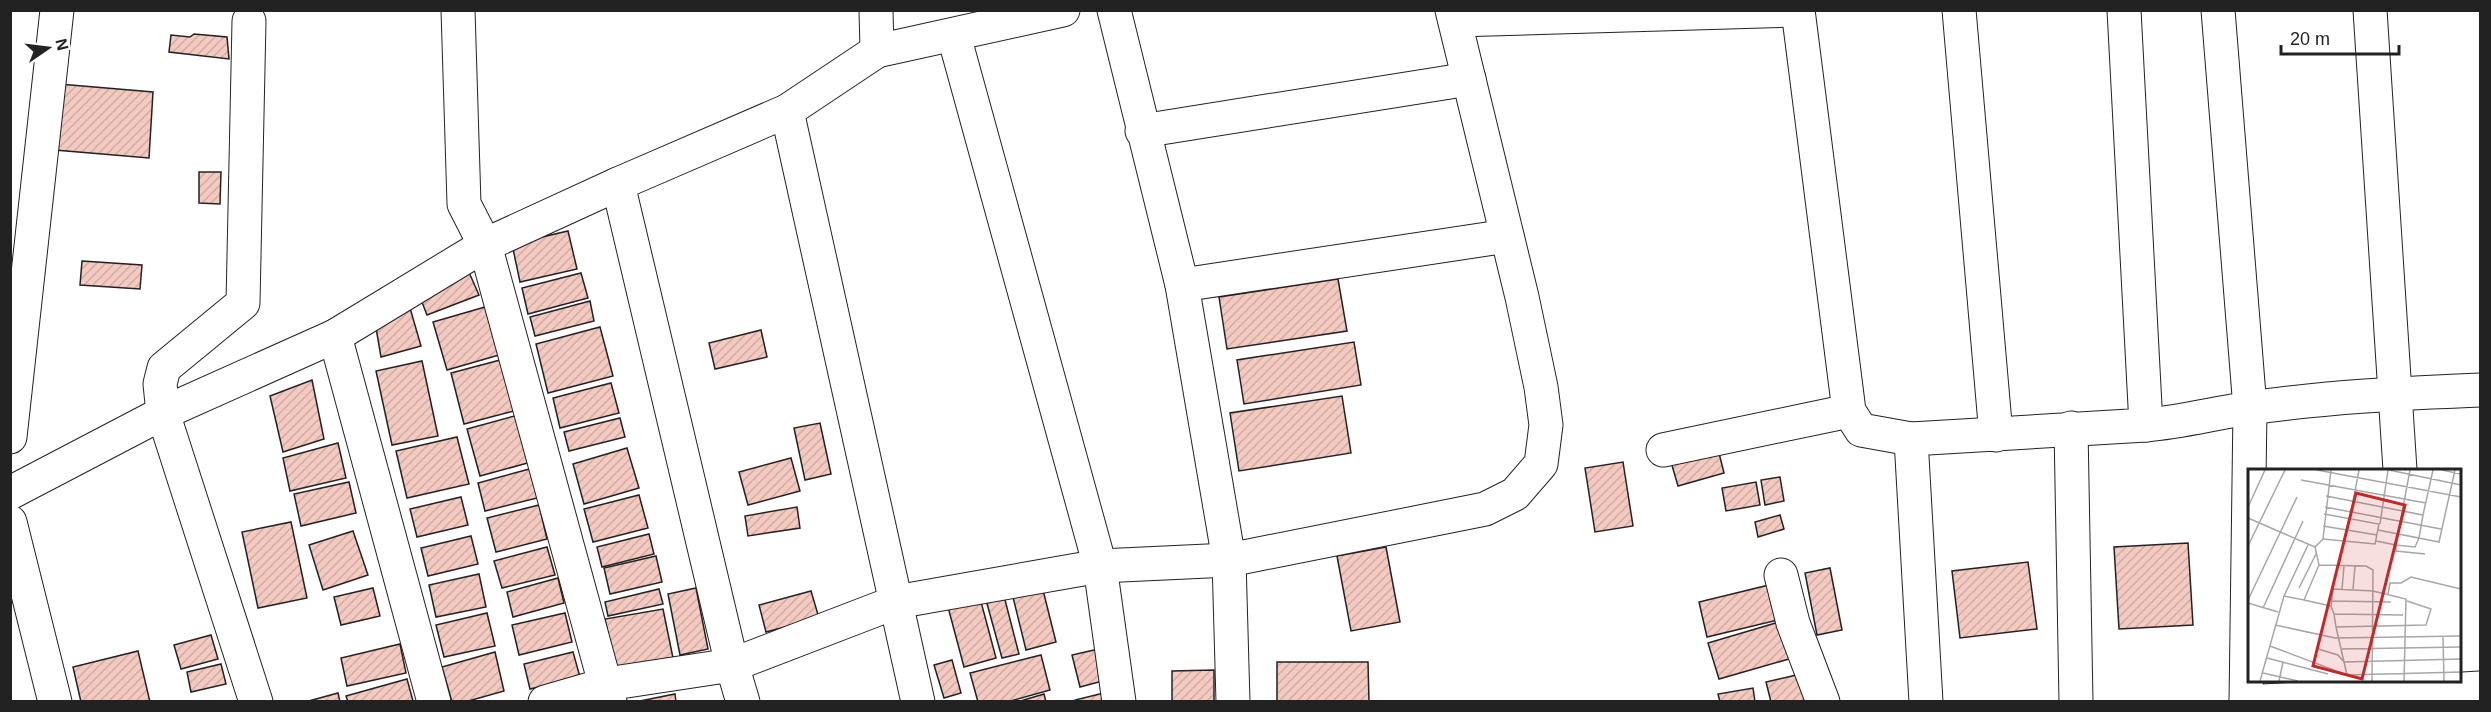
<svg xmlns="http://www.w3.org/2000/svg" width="2491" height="712" viewBox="0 0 2491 712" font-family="Helvetica,sans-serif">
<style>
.building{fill:url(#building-hatch);stroke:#222;stroke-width:1.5}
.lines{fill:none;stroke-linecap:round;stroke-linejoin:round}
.street-casing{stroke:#222;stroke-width:35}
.street{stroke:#fff;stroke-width:33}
.inset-road{fill:none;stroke:#a7a7a7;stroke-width:1.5}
.view{fill:#c62828;fill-opacity:0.15;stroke:#c62828;stroke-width:3}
.inset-edge{fill:none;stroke:#222;stroke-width:3}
</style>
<defs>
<pattern id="building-hatch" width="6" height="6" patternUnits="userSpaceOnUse" patternTransform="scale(1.5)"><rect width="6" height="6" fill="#f3c9c0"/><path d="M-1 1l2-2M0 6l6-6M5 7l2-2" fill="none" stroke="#d0aca5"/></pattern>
</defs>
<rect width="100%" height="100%" fill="#fff"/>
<g class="building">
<path d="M194,34L227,37L229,59L169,52L171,35L190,37Z"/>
<path d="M59,84L153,92L149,158L55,150Z"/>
<path d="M199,172H221L220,204L199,203Z"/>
<path d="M568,231L577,269L520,282L512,244Z"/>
<path d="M82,261L142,265L140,289L80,285Z"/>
<path d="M468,270L479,295L427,315L418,292Z"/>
<path d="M581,273L588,298L528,314L522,288Z"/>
<path d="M1338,279L1347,331L1227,349L1219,297Z"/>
<path d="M408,301L421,346L381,357L375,322Z"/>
<path d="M590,301L594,321L535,336L530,317Z"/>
<path d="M485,307L499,355L447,370L433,322Z"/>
<path d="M600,327L613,376L548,393L536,344Z"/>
<path d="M761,330L767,357L715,369L709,343Z"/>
<path d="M1354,342L1361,385L1244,404L1237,360Z"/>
<path d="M504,359L518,410L464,424L451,373Z"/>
<path d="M422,361L438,436L392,445L376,371Z"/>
<path d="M312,380L324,439L283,452L270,396Z"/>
<path d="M611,383L619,413L560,428L553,398Z"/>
<path d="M1342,396L1351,453L1239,471L1230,413Z"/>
<path d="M522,414L535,461L480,476L467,429Z"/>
<path d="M620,418L625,437L569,451L564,432Z"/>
<path d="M820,423L831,474L805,480L794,428Z"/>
<path d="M457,437L469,484L407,498L396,451Z"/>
<path d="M338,443L346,478L290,491L283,458Z"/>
<path d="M627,448L639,488L584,504L573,464Z"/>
<path d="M1718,449L1724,473L1678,486L1671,462Z"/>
<path d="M791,458L800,491L748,505L739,472Z"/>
<path d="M1623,462L1633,526L1595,532L1585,468Z"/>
<path d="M533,468L541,497L485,511L478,483Z"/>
<path d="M1780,477L1784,501L1765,505L1761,480Z"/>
<path d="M349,482L356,513L301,526L294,494Z"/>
<path d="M1756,482L1760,505L1726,511L1722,488Z"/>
<path d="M639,495L648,528L593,542L584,509Z"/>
<path d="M461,497L468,525L417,537L410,509Z"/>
<path d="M539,505L547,539L496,552L487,518Z"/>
<path d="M797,507L800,528L748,536L745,516Z"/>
<path d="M1780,515L1784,529L1758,537L1755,522Z"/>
<path d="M291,522L307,598L258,608L242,532Z"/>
<path d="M353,531L368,575L323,590L309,545Z"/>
<path d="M649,534L654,554L602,567L597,547Z"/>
<path d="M471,536L478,564L428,576L421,548Z"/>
<path d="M2188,543L2193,625L2119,629L2114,547Z"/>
<path d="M547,547L555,575L502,588L494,561Z"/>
<path d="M1386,547L1400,622L1351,631L1337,556Z"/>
<path d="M656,556L662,582L610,594L604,568Z"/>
<path d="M2028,562L2037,629L1960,638L1952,571Z"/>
<path d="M1830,568L1842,630L1817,635L1805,573Z"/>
<path d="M479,574L486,607L436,617L429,585Z"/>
<path d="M558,578L564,603L513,617L507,592Z"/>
<path d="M1041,582L1056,642L1026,650L1011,589Z"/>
<path d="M1769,585L1778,620L1707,637L1699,602Z"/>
<path d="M373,588L380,616L341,625L334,597Z"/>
<path d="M696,588L708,649L680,655L668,594Z"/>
<path d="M659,589L663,604L608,616L605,602Z"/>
<path d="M811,591L819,618L766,632L759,605Z"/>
<path d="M1004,596L1019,654L1002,658L986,600Z"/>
<path d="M980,598L996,658L964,667L948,607Z"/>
<path d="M663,609L673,658L615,669L605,619Z"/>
<path d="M487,613L495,646L444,657L436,625Z"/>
<path d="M565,613L572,642L519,655L512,625Z"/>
<path d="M1779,622L1789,659L1719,679L1708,643Z"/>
<path d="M211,635L218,659L181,669L174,645Z"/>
<path d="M400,644L406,673L347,686L341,658Z"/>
<path d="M1103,648L1110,679L1080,687L1072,655Z"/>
<path d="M138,651L150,702H81L73,667Z"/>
<path d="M495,652L504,691L465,702H452L442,667Z"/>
<path d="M573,652L580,677L530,689L524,664Z"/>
<path d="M1041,655L1050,690L1007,702H978L970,673Z"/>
<path d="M952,660L961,693L944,698L934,665Z"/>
<path d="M1277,662H1368L1369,702H1277Z"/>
<path d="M221,664L226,684L191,692L187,672Z"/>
<path d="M1214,670V702H1172V671Z"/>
<path d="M1801,674L1808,702H1771L1766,682Z"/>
<path d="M407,679L413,701L348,702L346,696Z"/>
<path d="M1753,688L1755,702H1720L1718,694Z"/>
<path d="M1108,692L1110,702H1075V700Z"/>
<path d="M338,693L340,702H305Z"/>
<path d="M675,694L676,702H635Z"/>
<path d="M1044,694L1046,702H1017Z"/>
</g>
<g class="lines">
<g class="street-casing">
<g id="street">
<path d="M458,10L464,204L485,245L610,702"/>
<path d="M876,10L877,51L1063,10"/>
<path d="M1114,10L1182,285L1229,560L1233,702"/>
<path d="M1798,10L1849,411L1861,430L1911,439L2146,425L2124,10"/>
<path d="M1959,10L1996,435"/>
<path d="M2218,10L2250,408L2246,702"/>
<path d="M2370,10L2400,470"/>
<path d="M1455,20L1794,10"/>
<path d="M249,21L243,303L164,368L160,384L163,413L256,702"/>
<path d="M954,36L1100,566L1119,702"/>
<path d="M877,51L787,111L918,702"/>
<path d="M1142,131L1469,79"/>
<path d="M1182,285L1507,236"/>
<path d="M335,336L434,702"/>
<path d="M2146,425C2181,422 2215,413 2250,408C2326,397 2404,393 2480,390"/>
<path d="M2071,428L2076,702"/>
<path d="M10,437L57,10"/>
<path d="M1911,439L1926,702"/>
<path d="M1663,450L1849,411"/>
<path d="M10,493L163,413L335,336L485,245L618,184"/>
<path d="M10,522L55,702"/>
<path d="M1781,575L1793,623L1823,702"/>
<path d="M545,702L607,684L732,665L896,602L1100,566L1229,560L1485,509L1515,494L1541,464L1546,425L1541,387L1522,297L1452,10"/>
<path d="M743,702L732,665L618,184L787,111"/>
<path d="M2246,702L2480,688"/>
</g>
</g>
<use href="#street" class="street"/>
</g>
<g transform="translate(2248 469)">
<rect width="213" height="213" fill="#fff"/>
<path class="inset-road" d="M69,1L213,28M141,1L213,16M194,1L213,5M53,11L178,34M78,27L175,46L185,1M0,38L17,1M77,38L193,60M103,43L111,1M0,49L67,78L75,70L127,75L131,55L76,45M132,55L140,1M75,57L129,66M130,61L171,69L175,46M75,70L83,1M128,72L148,76L162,1M0,77L37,1M177,85L148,82V76L167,78L171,69L191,73L207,1M71,96L118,97L125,101L124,212M91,96L101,50M51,119L68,85M94,120L96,97M105,120L107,97M140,125L142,114H153L163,108L213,120M36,127L56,131L71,96L67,78M0,131L49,28M56,131L83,137L85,120L125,122L158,130L156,212M84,132L143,133M0,134L30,143M83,137L86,145L155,146M15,139L55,52M86,145L88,158L178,156L183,140L159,132M27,156L87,169L213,167M88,158L99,206M195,168L196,212M22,177L99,206L213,203M70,180L90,186L96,193M94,180L213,178M19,189L80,205M96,193L213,190M15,204L50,212M12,212L36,127L60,76M31,212L35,193"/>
<path class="view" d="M108,24L157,36L114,210L65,197Z"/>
<rect width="213" height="213" class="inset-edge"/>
</g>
<rect width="2491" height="712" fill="none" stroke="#222222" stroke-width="24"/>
<g transform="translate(48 48) rotate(76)" stroke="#ffffff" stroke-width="4.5" paint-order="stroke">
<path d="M0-4.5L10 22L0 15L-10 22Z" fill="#222222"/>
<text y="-9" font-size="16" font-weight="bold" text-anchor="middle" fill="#222222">N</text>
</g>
<path d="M2281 45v9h118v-9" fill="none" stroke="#222222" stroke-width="3"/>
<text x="2290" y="45" font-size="18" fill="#222222" stroke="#ffffff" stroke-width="4.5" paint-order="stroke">20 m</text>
</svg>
